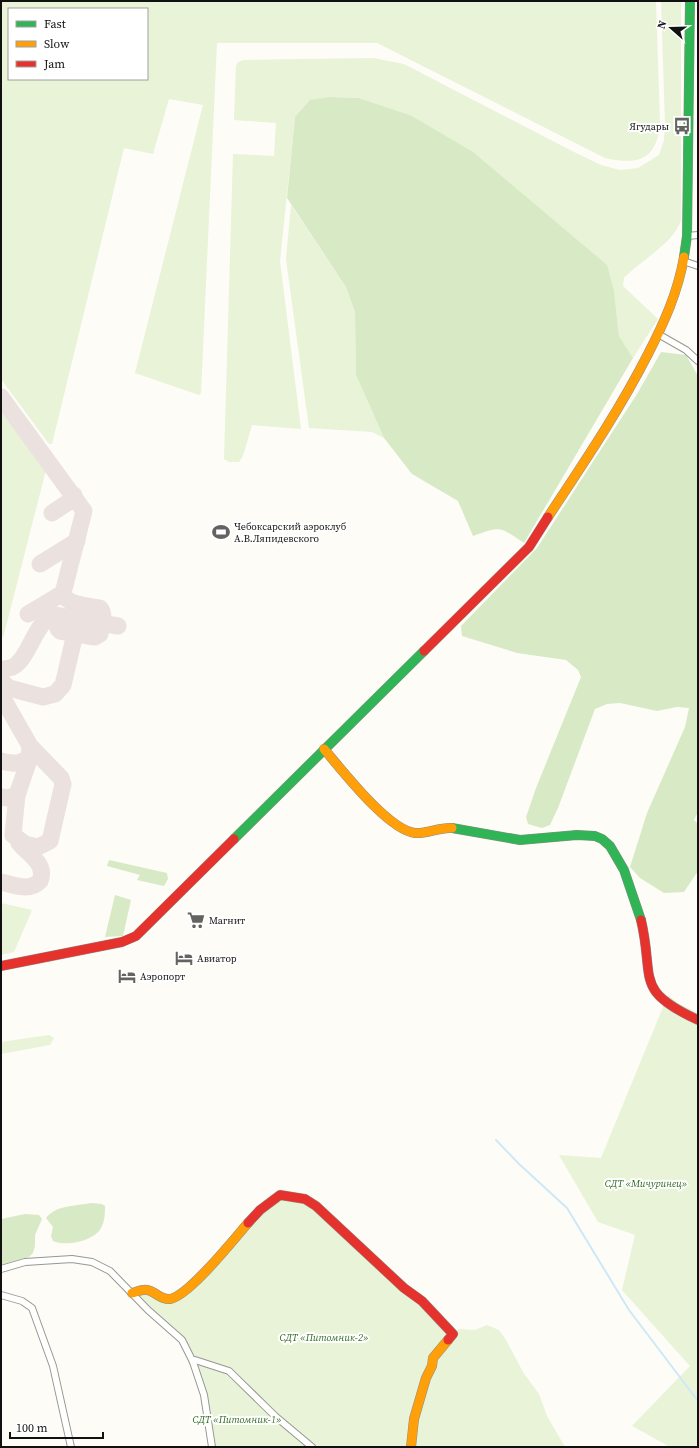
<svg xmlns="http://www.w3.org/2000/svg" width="699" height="1448" viewBox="0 0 699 1448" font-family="'Source Serif 4',serif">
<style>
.green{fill:#e8f3d7;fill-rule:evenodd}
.forest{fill:#d8eac5}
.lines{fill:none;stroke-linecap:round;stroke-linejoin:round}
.stream{stroke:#cde9f7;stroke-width:2}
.taxiway{stroke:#ebe1df;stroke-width:17}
.street-casing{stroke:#979795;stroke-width:8}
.fast-casing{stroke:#8e8d8b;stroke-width:10}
.slow-casing{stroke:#8e8d8b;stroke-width:10}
.jam-casing{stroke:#8e8d8b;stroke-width:10}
.street{stroke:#fffffe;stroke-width:6}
.fast{stroke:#30b455;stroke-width:9}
.slow{stroke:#ff9f0a;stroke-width:9}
.jam{stroke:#e5322d;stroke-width:9}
.labels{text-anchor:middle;stroke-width:4;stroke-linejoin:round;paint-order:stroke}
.poi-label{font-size:10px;fill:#111;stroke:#fff;text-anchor:start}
.park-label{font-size:10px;font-style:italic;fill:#316a20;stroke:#fff}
</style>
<rect width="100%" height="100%" fill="#fdfcf7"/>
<g class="green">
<path d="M1,1H656L660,124C656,161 638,165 605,158L377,43H217L201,393L199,395L135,373L203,105L169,99L153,154L124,148L52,444H49L1,379ZM9,9H147V79H9Z"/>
<path d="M661,1H681V220C676,241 639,262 624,278L623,286L658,319L633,358L619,336L614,291L410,115L359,98L330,97L295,117L280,261L301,429L252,425L243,456L239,462H229L224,459L233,154L274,156L276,123L234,120L236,66L238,62L244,60L373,58L404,64L572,151L601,165L620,170L638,168L659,155L664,140L665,124Z"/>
<path d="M291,205L346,287L355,312L356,375L384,438L372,432L309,428L286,259Z"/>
<path d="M1,410L46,470L3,638L1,631Z"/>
<path d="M1,903L32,910L14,952L1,955Z"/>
<path d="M668,995L679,1004L698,1013V1447H670L632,1426L690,1366L622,1290L635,1235L598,1222L559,1155L601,1158Z"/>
<path d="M49,1035L54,1038L50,1045L1,1054V1042Z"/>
<path d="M280,1197L304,1200L456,1333L458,1329L475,1330L487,1325L499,1330L506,1340L523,1372L539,1394L547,1416L565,1447H315L229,1370L195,1359L136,1294L142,1292L169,1300Z"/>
<path d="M196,1361L228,1372L310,1447H214Z"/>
</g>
<g class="forest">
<path d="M330,97L359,98L410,115L473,152L607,265L614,291L619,336L633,358L524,543C499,526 501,526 473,536L458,501L412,474L384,438L356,375L355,312L346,287L287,198L295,117L310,100Z"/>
<path d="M661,352L686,355L698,376V812L694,820L698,824V871L684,892L664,893L640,878L630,867L647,813L685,727L689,708L677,707L657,711L620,703L607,704L595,709L558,808L550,825L542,828L528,824L526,817L536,788L581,677L578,670L566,660L517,653L462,636L461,626L537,548L637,394Z"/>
<path d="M109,860L167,873L168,879L164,886L137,880L140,875L107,866Z"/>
<path d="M115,895L131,900L123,936L105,937Z"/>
<path d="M91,1203L102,1204L105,1206C105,1213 105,1221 101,1228C94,1241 66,1247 53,1241L51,1236L53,1227L46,1218C56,1205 76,1206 91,1203Z"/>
<path d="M25,1214L39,1215L42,1219L35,1235V1246L33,1253L29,1257L1,1265V1219Z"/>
</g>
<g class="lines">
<path class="stream" d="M496,1140L518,1163L567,1208L629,1310L698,1401"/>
<g class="taxiway">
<path d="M1,397L84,511L63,593C66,605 89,606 100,608C106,615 101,626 100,634L95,637L60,631L58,629L59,621L64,617L118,626"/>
<path d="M52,513L70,501L74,495"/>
<path d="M40,564L77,541"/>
<path d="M28,614L63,593"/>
<path d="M1,669C7,669 14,668 18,663C32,651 40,606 64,617C71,620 74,626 75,634L63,685L55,694L43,697L9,688L1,681"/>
<path d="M1,695L30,746L29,760L17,795L13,835L25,844L38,847L50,841L63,784L61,778L30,746"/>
<path d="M1,761C11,764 23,765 30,755"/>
<path d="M1,797L8,798L17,795"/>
<path d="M1,882C15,885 29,892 40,881C47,864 29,855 19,843"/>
</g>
<g class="street-casing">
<g id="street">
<path d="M687,236L698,235"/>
<path d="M683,261L698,266"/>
<path d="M658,334L686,350L698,361"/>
<path d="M1,1269L25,1262L72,1259L92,1262L110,1271L148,1310L182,1340L193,1362L204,1395L212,1447"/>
<path d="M1,1295L22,1301L32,1308L53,1366L71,1447"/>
<path d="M193,1362L195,1360L229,1371L275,1416L312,1447"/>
</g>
</g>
<g class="fast-casing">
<g id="fast">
<path d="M684,257L687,236L690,1"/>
<path d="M452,828L520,840L577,835L595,836L602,839L610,846L624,870L641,920"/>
<path d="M234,839L424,651"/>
</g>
</g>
<g class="slow-casing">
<g id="slow">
<path d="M548,517C583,464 619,411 648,354C664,323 678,292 684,257"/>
<path d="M324,749C342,770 388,830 415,833C427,834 439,827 452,828"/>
<path d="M132,1293C136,1292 143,1289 147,1290C155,1291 160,1300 170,1299C189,1296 234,1239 248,1223"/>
<path d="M411,1447L414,1419L426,1378L432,1366L433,1358L448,1340"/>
</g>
</g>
<g class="jam-casing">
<g id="jam">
<path d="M424,651L529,547L548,517"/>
<path d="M641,920C655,979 633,990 698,1020"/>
<path d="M1,966L122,942L136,936L234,839"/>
<path d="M248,1223L260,1210L280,1195L305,1199L316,1206L404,1288L422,1301L453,1334L448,1340"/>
</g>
</g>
<use href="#street" class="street"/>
<use href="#fast" class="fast"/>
<use href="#slow" class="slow"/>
<use href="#jam" class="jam"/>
</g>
<defs>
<g id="bus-bare" transform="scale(1.38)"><path d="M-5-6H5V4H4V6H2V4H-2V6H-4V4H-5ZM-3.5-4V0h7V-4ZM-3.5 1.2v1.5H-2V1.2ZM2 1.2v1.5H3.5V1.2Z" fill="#646362" stroke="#fff" stroke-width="2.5" paint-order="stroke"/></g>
<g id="stadium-bare" transform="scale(1.38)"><path d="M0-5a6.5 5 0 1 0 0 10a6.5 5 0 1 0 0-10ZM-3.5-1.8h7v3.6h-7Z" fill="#646362" stroke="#fff" stroke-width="2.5" paint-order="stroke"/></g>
<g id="supermarket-bare" transform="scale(1.38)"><path d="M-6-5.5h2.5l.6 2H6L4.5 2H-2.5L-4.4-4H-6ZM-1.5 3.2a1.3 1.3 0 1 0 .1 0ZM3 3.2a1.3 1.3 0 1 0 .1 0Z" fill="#646362" stroke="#fff" stroke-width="2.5" paint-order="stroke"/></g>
<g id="hotel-bare" transform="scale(1.38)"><path d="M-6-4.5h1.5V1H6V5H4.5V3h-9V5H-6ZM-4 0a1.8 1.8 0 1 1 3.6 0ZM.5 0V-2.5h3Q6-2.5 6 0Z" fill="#646362" stroke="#fff" stroke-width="2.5" paint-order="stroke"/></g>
</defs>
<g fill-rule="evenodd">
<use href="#bus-bare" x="682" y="126"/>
<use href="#stadium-bare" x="221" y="532"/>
<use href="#supermarket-bare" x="196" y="920"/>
<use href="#hotel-bare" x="184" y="958"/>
<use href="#hotel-bare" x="127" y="976"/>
</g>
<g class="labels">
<g class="poi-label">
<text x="669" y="130" text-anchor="end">Ягудары</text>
<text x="234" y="530">Чебоксарский аэроклуб<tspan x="234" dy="12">А.В.Ляпидевского</tspan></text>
<text x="209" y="924">Магнит</text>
<text x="197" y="962">Авиатор</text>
<text x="140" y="980">Аэропорт</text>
</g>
<g class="park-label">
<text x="646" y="1187">СДТ «Мичуринец»</text>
<text x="324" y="1341">СДТ «Питомник-2»</text>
<text x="237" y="1423">СДТ «Питомник-1»</text>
</g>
</g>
<rect width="699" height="1448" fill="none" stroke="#111111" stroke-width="4"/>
<rect x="8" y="8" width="140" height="72" fill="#ffffff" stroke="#a0a0a0"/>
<rect x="16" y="21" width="20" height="6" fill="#30b455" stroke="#a0a0a0"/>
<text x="44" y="28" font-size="12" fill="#111111">Fast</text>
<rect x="16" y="41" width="20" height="6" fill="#ff9f0a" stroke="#a0a0a0"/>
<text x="44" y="48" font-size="12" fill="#111111">Slow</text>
<rect x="16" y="61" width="20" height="6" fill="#e5322d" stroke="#a0a0a0"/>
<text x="44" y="68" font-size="12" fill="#111111">Jam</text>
<g transform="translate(671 28) rotate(290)" stroke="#ffffff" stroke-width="3" paint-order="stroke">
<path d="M0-3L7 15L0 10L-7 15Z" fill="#111111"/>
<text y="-6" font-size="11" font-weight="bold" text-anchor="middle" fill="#111111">N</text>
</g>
<path d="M10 1432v6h93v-6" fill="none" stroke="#111111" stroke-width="2"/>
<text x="16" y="1432" font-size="12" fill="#111111" stroke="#ffffff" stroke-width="3" paint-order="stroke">100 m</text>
</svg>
